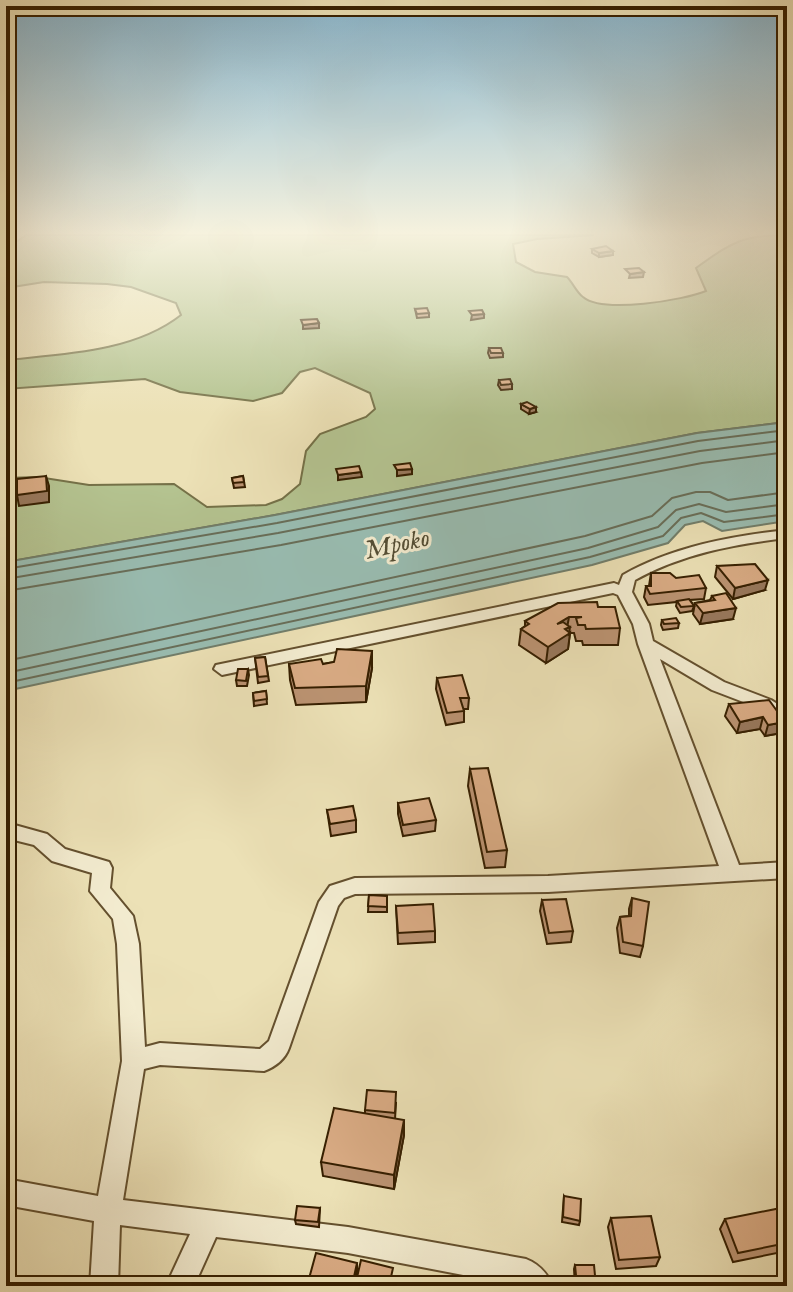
<svg xmlns="http://www.w3.org/2000/svg" width="793" height="1292" viewBox="0 0 793 1292" font-family="'IM FELL English',serif">
<style>
.green{fill:#b4c390;stroke:#757148;stroke-width:2}
.water{fill:#99bdb2;stroke:#717e6b;stroke-width:2}
.lines{fill:none;stroke-linecap:round;stroke-linejoin:round}
.shore{stroke:#686e59;stroke-width:2}
.minor-casing{stroke:#64502e;stroke-width:4}
.minor{fill:#f3ecd0;fill-rule:evenodd}
.wall{fill:#bb9372;stroke:#361f00;stroke-width:2}
.shaded-wall{fill:#98785c;stroke:#361f00;stroke-width:2}
.building{fill:#d9ab84;stroke:#361f00;stroke-width:2}
.labels{text-anchor:middle;stroke-width:6;stroke-linejoin:round;paint-order:stroke}
.water-label{font-size:26px;font-style:italic;fill:#544e35;stroke:#f3ecd0}
</style>
<rect width="100%" height="100%" fill="#ece1b6"/>
<filter id="stains"><feTurbulence type="fractalNoise" baseFrequency=".0025" numOctaves="4"/><feColorMatrix values="0 0 0 0 .2 0 0 0 0 .09 0 0 0 0 .02 0 0 0 .5 -.17"/></filter>
<radialGradient id="worn" r=".72"><stop offset=".6" stop-color="#630" stop-opacity="0"/><stop offset="1" stop-color="#630" stop-opacity=".3"/></radialGradient>
<path class="green" d="M26,235H594L537,239L513,244L516,262L535,272L567,277C573,283 577,293 583,297C603,314 684,300 706,291L696,268C732,242 743,235 787,235V422L697,433L275,515L6,562V478L38,477L89,485L174,484L207,507L266,505L282,499L300,484L306,451L320,434L366,417L375,409L370,393L315,368L300,372L282,393L253,401L180,392L145,379L6,389V360C64,354 134,352 181,315L176,303L131,287L107,284L44,282L6,288V249Z"/>
<path class="water" d="M787,422V521L722,531L703,521L685,525L668,543L592,565L6,691V562L275,515L697,433Z"/>
<g class="lines">
<g class="shore">
<path d="M6,569L277,523L698,441L787,430"/>
<path d="M6,579L278,533L700,451L787,440"/>
<path d="M6,591L281,545L702,463L787,452"/>
<path d="M6,661L585,536L652,516L672,498L696,492H710L728,500L787,492"/>
<path d="M6,673L588,548L658,527L676,510L699,504L726,512L787,504"/>
<path d="M6,683L590,557L663,536L681,518L701,513L724,522L787,514"/>
</g>
<g class="minor-casing">
<path id="minor" d="M787,530V538C735,544 681,554 635,580L632,592L649,624L653,641L724,682L771,700L787,710V724L759,708L712,690L660,659L739,865L787,862V878L548,892L355,894L344,898L338,906L289,1048C285,1059 275,1067 264,1071L160,1065L144,1069L123,1200L348,1227L526,1259C539,1264 547,1273 553,1286H521L348,1253L216,1237L194,1286H166L190,1234L120,1225L118,1286H90L94,1221L6,1205V1179L98,1196L122,1061L117,944L113,919L90,891L92,873L52,861L34,845L6,838V826L11,824L47,834L65,849L109,862L112,868L110,888L133,916L139,944L145,1047L160,1043L260,1049L269,1041L319,902L330,886L355,878L548,876L719,866L638,644L633,624L618,595L613,593L222,675L214,669L216,665L614,583L619,585L623,575C672,547 731,536 787,530Z"/>
</g>
<use href="#minor" class="minor"/>
</g>
<g class="wall">
<path d="M592,249L613,251V255L599,257L592,253Z"/>
<path d="M415,309L429,313V317L417,318Z"/>
<path d="M489,348L503,353V357L490,358L488,353Z"/>
<path d="M499,380L512,384V389L501,390L498,385Z"/>
<path d="M521,404L536,412L529,414L521,409Z"/>
<path d="M243,476L245,487L234,488L232,478Z"/>
<path d="M717,566L765,590L733,599L715,577Z"/>
<path d="M651,573L676,578L706,588L704,599L690,600L694,606L692,611L680,613L676,606L677,602L648,605L644,597L646,586H649Z"/>
<path d="M712,596L733,619L700,624L693,614L695,603L710,600Z"/>
<path d="M598,607L620,628L618,645H583L582,641H576L574,633H570L568,649L546,663L519,645L521,629L525,626V621Z"/>
<path d="M662,620L679,623L678,628L663,630L661,625Z"/>
<path d="M265,657L269,681L258,683L255,658Z"/>
<path d="M334,662L372,668L366,702L296,705L290,680L289,664H323Z"/>
<path d="M248,669L249,675L247,686H237L236,680Z"/>
<path d="M437,678L469,698L468,709H464V722L446,725L436,689Z"/>
<path d="M266,691L267,704L254,706L253,693Z"/>
<path d="M729,704L785,722L781,733L765,736L760,729L737,733L725,716Z"/>
<path d="M470,769L507,850L505,867L485,868L468,786Z"/>
<path d="M787,780V803L778,793L782,782Z"/>
<path d="M398,803L436,820L435,831L403,836L398,814Z"/>
<path d="M327,810L356,820V832L331,836Z"/>
<path d="M369,895L387,896V912H368Z"/>
<path d="M632,898L643,946L640,957L620,953L617,928L620,917L629,916V909Z"/>
<path d="M542,900L573,931L571,942L547,944L540,911Z"/>
<path d="M396,906L435,931V942L398,944Z"/>
<path d="M396,1103L395,1119L404,1135L394,1189L323,1176L321,1162L365,1114V1110Z"/>
<path d="M564,1196L580,1221L579,1225L562,1222Z"/>
<path d="M320,1208L319,1227L296,1224L295,1220Z"/>
<path d="M611,1218L660,1257L656,1266L616,1269L608,1227Z"/>
<path d="M725,1219L787,1222V1251L733,1262L720,1229Z"/>
<path d="M575,1265L596,1286H575L574,1269Z"/>
</g>
<g class="shaded-wall">
<path d="M613,251V255L599,257V253Z"/>
<path d="M644,272L643,277L629,278L630,274Z"/>
<path d="M484,314V318L471,320L472,315Z"/>
<path d="M319,323V328L303,329V325Z"/>
<path d="M536,407V412L529,414L530,409Z"/>
<path d="M412,469V474L397,476V470Z"/>
<path d="M361,472L362,477L338,480V475Z"/>
<path d="M46,476L49,486V502L19,506L17,495Z"/>
<path d="M768,580L765,590L733,599L735,588Z"/>
<path d="M736,608L733,619L700,624L703,613Z"/>
<path d="M569,617L567,628L570,627L569,634L570,633L568,649L546,663L548,647L557,624Z"/>
<path d="M372,651V668L366,702V686Z"/>
<path d="M763,717L760,729L737,733L740,722Z"/>
<path d="M785,722L781,733L765,736L768,725Z"/>
<path d="M11,1104L16,1114L6,1135V1114Z"/>
<path d="M404,1120V1135L394,1189V1175Z"/>
<path d="M357,1263V1272L354,1286H352Z"/>
</g>
<g class="building">
<path d="M606,246L613,251L599,253L592,249Z"/>
<path d="M639,268L644,272L630,274L625,269Z"/>
<path d="M427,308L429,313L417,314L415,309Z"/>
<path d="M482,310L484,314L472,315L469,311Z"/>
<path d="M317,319L319,323L303,325L301,320Z"/>
<path d="M489,348H501L503,353H491Z"/>
<path d="M510,379L512,384L501,385L499,380Z"/>
<path d="M527,402L536,407L530,409L521,404Z"/>
<path d="M410,463L412,469L397,470L394,465Z"/>
<path d="M359,466L361,472L338,475L336,469Z"/>
<path d="M46,476L47,491L17,495V479Z"/>
<path d="M243,476L244,482L233,483L232,478Z"/>
<path d="M755,564L768,580L735,588L717,566Z"/>
<path d="M651,573H670L676,578L699,575L706,588L650,594L646,586H651Z"/>
<path d="M726,593L736,608L703,613L695,603L715,600L712,596Z"/>
<path d="M689,599L694,606L681,607L677,601Z"/>
<path d="M597,602L598,607H615L620,628L586,629L585,625H578L576,618L582,617H569L557,624L563,622L570,627L565,629L570,633L548,647L521,629L529,624L525,621L558,603Z"/>
<path d="M676,618L679,623L664,624L662,620Z"/>
<path d="M337,649L372,651L366,686L295,688L289,664L321,659L323,664L334,662Z"/>
<path d="M265,657L268,676L258,677L255,658Z"/>
<path d="M238,669H248L246,681L236,680Z"/>
<path d="M462,675L469,698H460L464,711L447,713L437,678Z"/>
<path d="M266,691L267,699L254,701L253,693Z"/>
<path d="M769,700L785,722L768,725L763,717L740,722L729,704Z"/>
<path d="M488,768L507,850L487,852L470,769Z"/>
<path d="M429,798L436,820L403,825L398,803Z"/>
<path d="M353,806L356,820L330,824L327,810Z"/>
<path d="M369,895L387,896V907L368,906Z"/>
<path d="M632,898L649,902L643,946L623,942L620,917L631,916Z"/>
<path d="M566,899L573,931L549,933L542,900Z"/>
<path d="M433,904L435,931L398,933L396,906Z"/>
<path d="M367,1090L396,1092L395,1113L365,1110Z"/>
<path d="M6,1103L11,1104L6,1114Z"/>
<path d="M334,1108L404,1120L394,1175L321,1162Z"/>
<path d="M564,1196L581,1199L580,1221L563,1217Z"/>
<path d="M297,1206L320,1208L318,1222L295,1220Z"/>
<path d="M781,1208L787,1222V1243L738,1253L725,1219Z"/>
<path d="M651,1216L660,1257L619,1260L611,1218Z"/>
<path d="M316,1253L357,1263L352,1286H307Z"/>
<path d="M361,1260L393,1268L389,1286H355Z"/>
<path d="M575,1265H594L596,1286H577Z"/>
<path d="M787,1276V1286H740Z"/>
</g>
<linearGradient id="sky" x2="0" y2="1"><stop stop-color="#88b8d2"/><stop offset="0.56" stop-color="#f6f2de"/><stop offset="1" stop-color="#f6f2de" stop-opacity="0"/></linearGradient>
<rect width="793" height="416" fill="url(#sky)"/>
<g class="labels">
<g class="water-label">
<text transform="translate(397 543) rotate(-12)" y="9">Mpoko</text>
</g>
</g>
<rect width="793" height="1292" fill="none" stroke="#ece1b6" stroke-width="32"/>
<rect x="8" y="8" width="777" height="1276" fill="none" stroke="#361f00" stroke-width="4"/>
<rect x="16" y="16" width="761" height="1260" fill="none" stroke="#361f00" stroke-width="2"/>
<rect width="100%" height="100%" filter="url(#stains)"/>
<rect width="100%" height="100%" fill="url(#worn)"/>
</svg>
